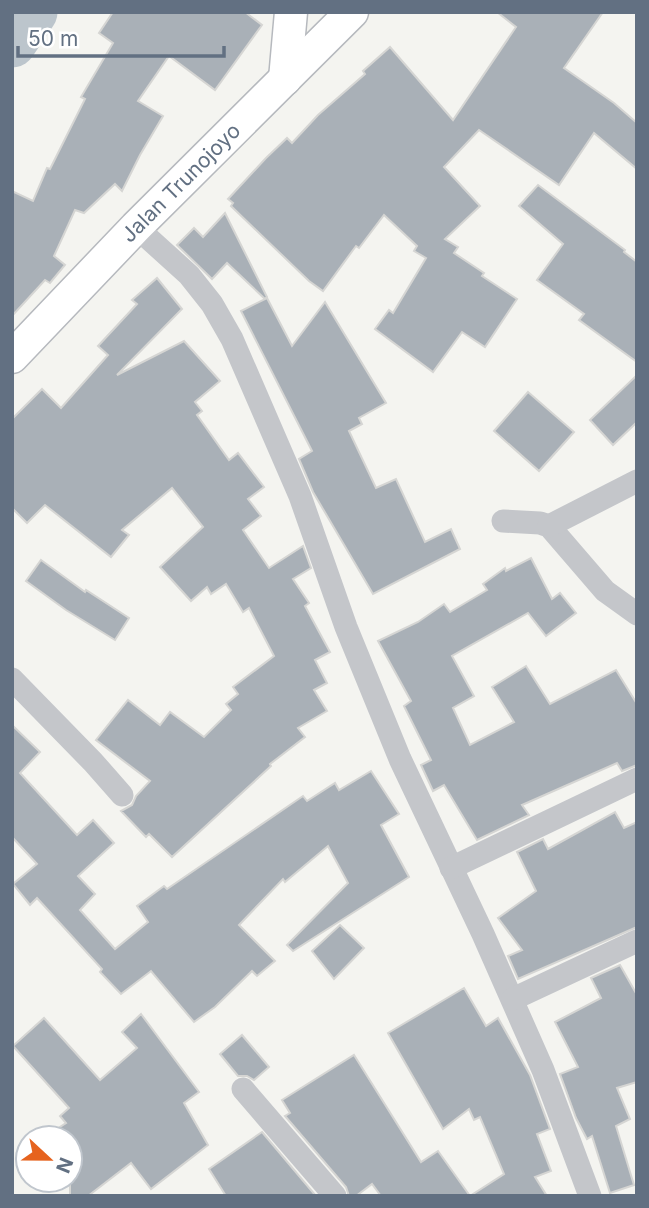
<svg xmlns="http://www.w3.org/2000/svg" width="649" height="1208" viewBox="0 0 649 1208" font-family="Inter,sans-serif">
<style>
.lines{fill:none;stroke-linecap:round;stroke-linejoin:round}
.river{stroke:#bcc5cc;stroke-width:49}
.building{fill:#a9b0b7;stroke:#d5d5d3;stroke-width:2}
.secondary-casing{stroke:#b6b9be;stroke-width:35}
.minor{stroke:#c4c6ca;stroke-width:23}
.secondary{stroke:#fff;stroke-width:32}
.labels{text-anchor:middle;stroke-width:7;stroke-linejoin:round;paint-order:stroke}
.street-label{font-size:21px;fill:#627082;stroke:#fff}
</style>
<rect width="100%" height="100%" fill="#f4f4f0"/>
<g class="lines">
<path class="river" d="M12,43L33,12"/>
</g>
<g class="building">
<path d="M113,12H245L262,25L215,90L169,56L138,101L163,116L140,155L122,191L115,184L84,213L75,210L54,256L65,265L50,283L45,280L12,316V191L33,201L47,168L50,169L85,99L81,97L113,43L99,33Z"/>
<path d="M497,12H603L564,68L614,103L637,123V169L594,133L559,185L479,130L444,167L480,206L445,239L458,247L454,253L484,273L482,276L517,299L485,347L462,332L433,372L375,329L389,310L393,313L426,258L414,251L417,246L384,215L359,248L356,246L323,291L309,281L231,206L233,203L228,199L266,158L287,138L292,143L318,115L365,74L363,71L390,47L453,120L516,27Z"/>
<path d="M538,185L625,250L624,252L637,262V362L579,320L584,314L537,280L563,244L519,206Z"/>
<path d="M225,213L267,297L265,299L227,263L212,279L177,245L194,228L203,237Z"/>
<path d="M157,278L182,309L117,375L184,341L220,381L195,402L202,411L197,415L229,460L238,453L264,487L248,499L261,516L243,530L269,568L303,546L311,568L293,579L309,603L305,606L330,652L315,660L327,683L314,690L327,711L298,728L305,737L270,764L271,766L172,857L149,834L146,837L121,811L132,805L136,796L150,781L96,740L128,700L160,725L170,712L204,737L231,710L226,704L238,694L233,687L274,656L249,608L243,612L226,584L211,594L207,587L191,601L160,567L203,527L172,488L122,530L129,535L111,557L45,505L27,523L12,508V419L42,389L61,408L108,355L98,346L137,304L132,300Z"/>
<path d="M267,298L292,346L325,302L386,403L359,418L362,424L349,431L376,488L396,479L425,542L451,529L460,549L373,594L313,492L299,459L312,451L241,311Z"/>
<path d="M637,375V422L613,445L590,420Z"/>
<path d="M528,392L574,432L539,471L494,431Z"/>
<path d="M531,558L552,599L560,593L576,613L546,636L528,613L452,656L474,696L453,708L470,745L514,722L492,687L526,666L550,704L616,670L637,704V765L622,771L617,763L522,805L529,815L477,840L444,785L433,791L421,765L431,760L404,706L411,701L378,641L418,622L444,604L450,612L487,590L483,584L505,568L506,571Z"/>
<path d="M41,560L85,592L86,590L129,618L115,640L66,610L26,581Z"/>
<path d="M12,725L40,752L20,773L77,835L93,820L114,843L78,876L95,894L80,910L115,949L148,922L137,906L164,886L167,889L303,796L307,801L335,783L339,790L371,771L399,814L381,825L409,877L293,951L287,945L348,883L328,846L285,882L283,879L239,925L275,961L257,976L252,971L215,1007L194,1022L151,971L121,994L100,972L102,969L37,898L30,905L13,884L37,864L12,837Z"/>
<path d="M615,812L624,828L637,822V927L518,979L508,956L522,950L498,918L536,891L517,852L543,839L548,849Z"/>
<path d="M340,925L364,948L334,979L312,951Z"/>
<path d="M620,965L637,995V1082L617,1088L630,1119L616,1126L634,1185L610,1193L592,1136L587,1139L576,1118L560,1074L578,1067L555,1022L601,998L591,978Z"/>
<path d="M464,988L486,1026L498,1018L530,1075L550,1129L537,1134L551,1171L535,1177L547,1196H470L504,1174L480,1117L474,1120L469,1109L443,1129L388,1033Z"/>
<path d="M141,1014L199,1092L184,1103L208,1145L151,1189L131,1163L88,1196H70V1138H43L66,1123L60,1116L69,1108L13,1046L44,1018L100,1080L137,1048L122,1032Z"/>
<path d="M242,1035L269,1067L254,1080L247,1076H238L220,1054Z"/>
<path d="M354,1055L421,1162L438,1151L470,1196H381L372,1184L356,1196H349L346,1187L285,1116L290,1113L282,1100Z"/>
<path d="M262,1132L316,1196H226L209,1169Z"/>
</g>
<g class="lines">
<g class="secondary-casing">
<g id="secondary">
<path d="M285,79L291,12"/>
<path d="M12,357L136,227L352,12"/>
</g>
</g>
<g class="minor">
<path d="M136,227L189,275L212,304L232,339L300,496L346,627L400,759L483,934L543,1070L590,1196"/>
<path d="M503,521L540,523L549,526L605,591L637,614"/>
<path d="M549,526L637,481"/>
<path d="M12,679L93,762L122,795"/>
<path d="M451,868L637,779"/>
<path d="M513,999L637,941"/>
<path d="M243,1089L335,1196"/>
</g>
<use href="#secondary" class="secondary"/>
</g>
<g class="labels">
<g class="street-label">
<text transform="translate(181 183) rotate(-45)" y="7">Jalan Trunojoyo</text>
</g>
</g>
<rect width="649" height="1208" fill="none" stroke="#627082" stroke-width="28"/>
<g transform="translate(49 1159) rotate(112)"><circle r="33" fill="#ffffff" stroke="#c0c6cd" stroke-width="2"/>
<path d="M0-5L12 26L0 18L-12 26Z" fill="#e6631e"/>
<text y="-10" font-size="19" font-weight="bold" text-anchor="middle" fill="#627082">N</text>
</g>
<path d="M18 46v10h206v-10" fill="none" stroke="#627082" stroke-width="3.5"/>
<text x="28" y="46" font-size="21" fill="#627082" stroke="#ffffff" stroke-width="5" paint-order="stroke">50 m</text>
</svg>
